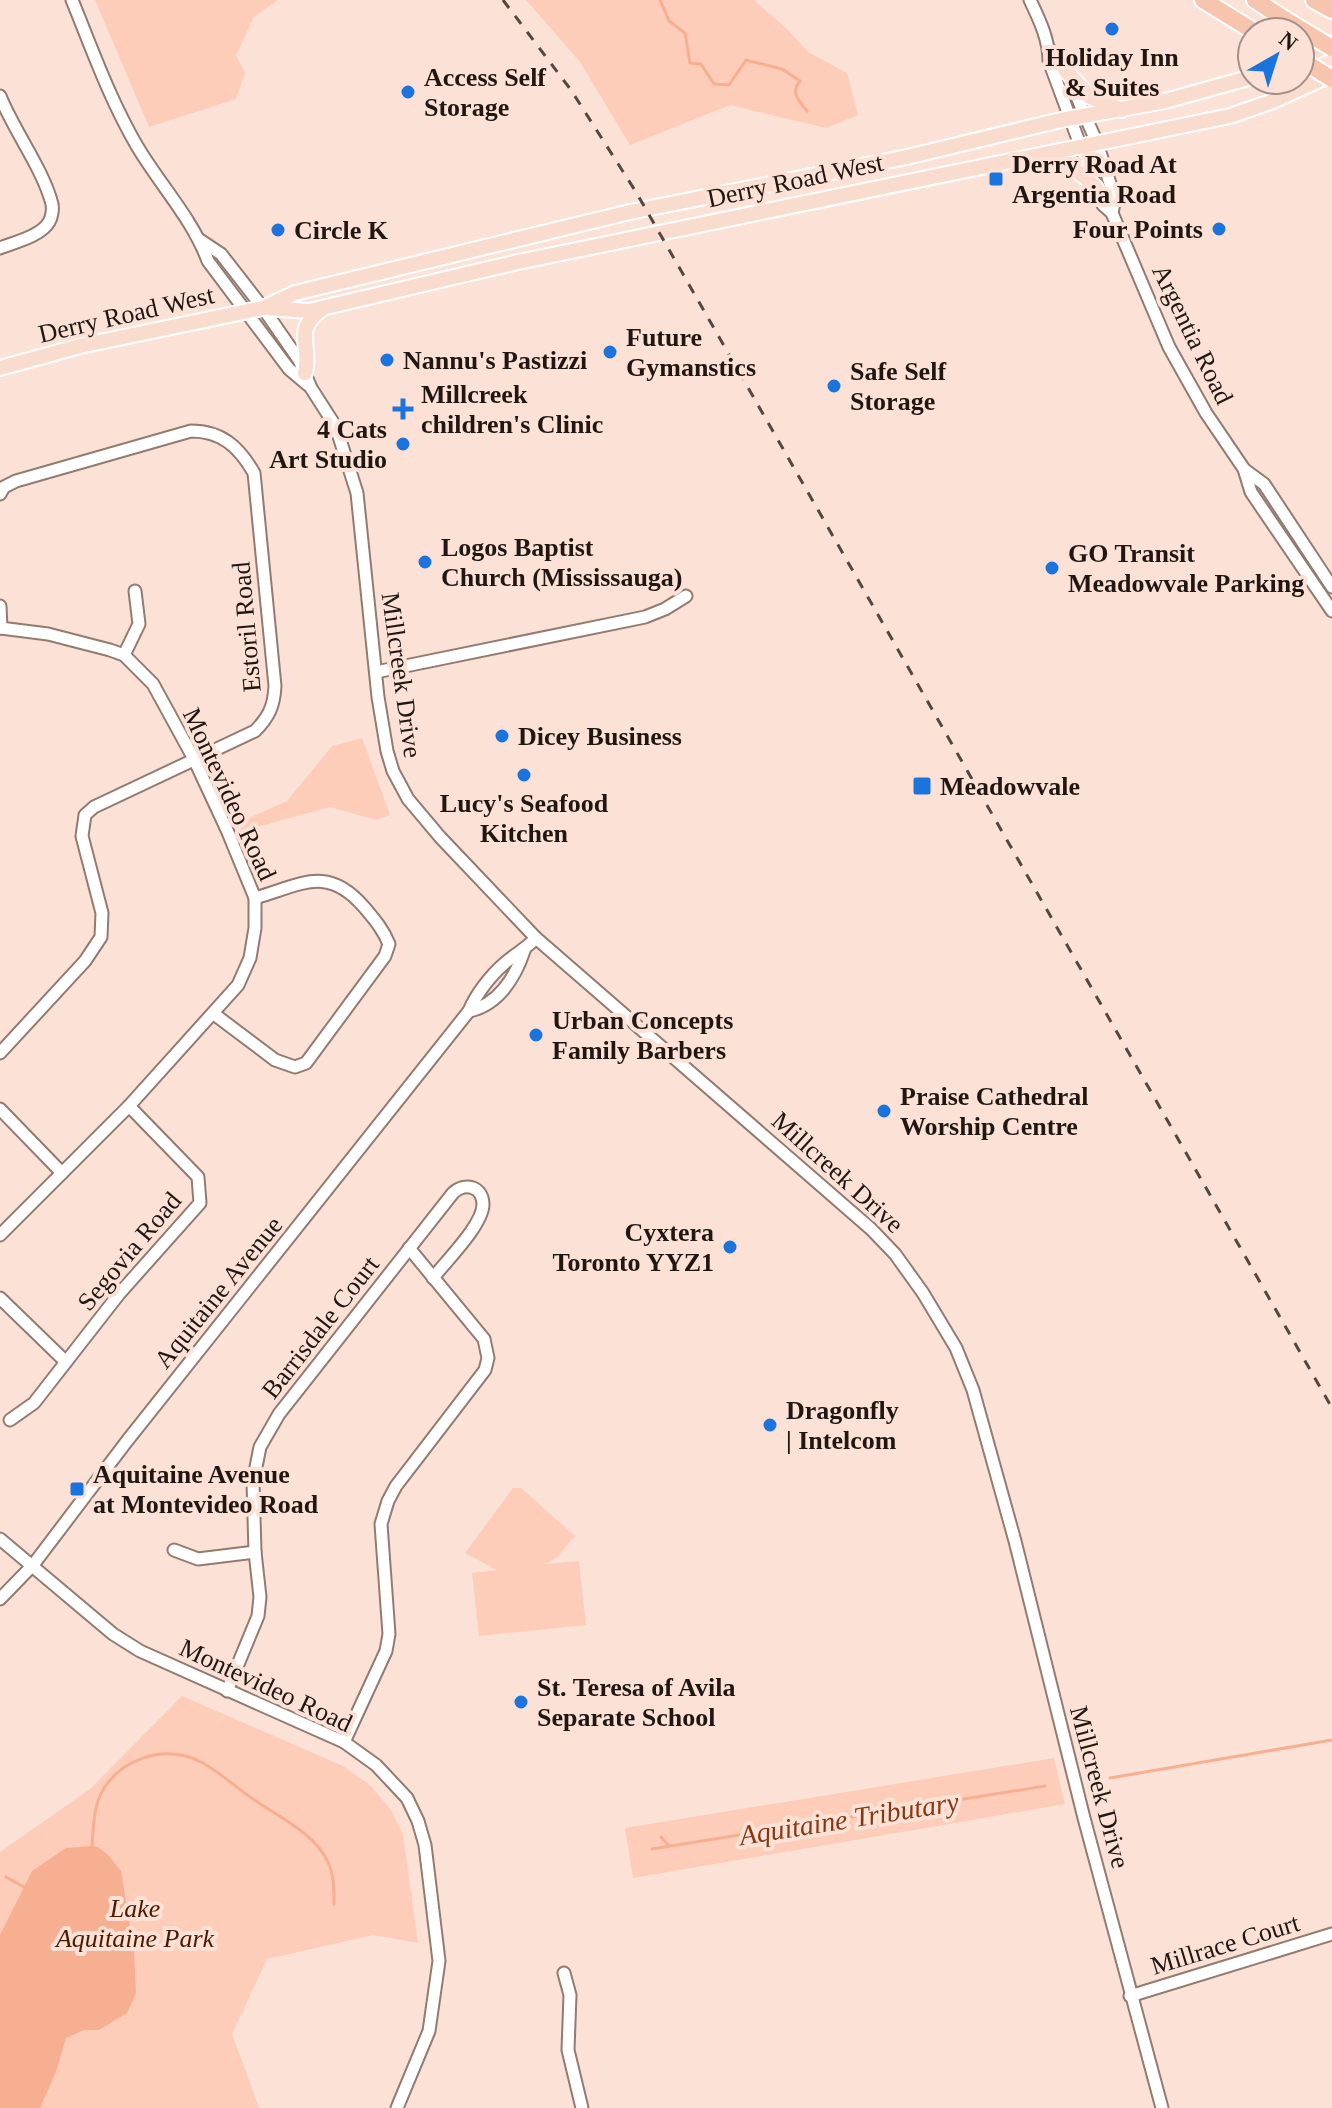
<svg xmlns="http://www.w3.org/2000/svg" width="1332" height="2108" viewBox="0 0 1332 2108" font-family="Georgia,serif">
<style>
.green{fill:#fdcdb9}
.water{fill:#f7af91}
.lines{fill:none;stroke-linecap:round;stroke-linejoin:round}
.stream{stroke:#f7af91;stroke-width:3}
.minor-casing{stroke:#927b71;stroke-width:15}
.major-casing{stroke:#fff;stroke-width:18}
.highway-casing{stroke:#fff;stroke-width:20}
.minor{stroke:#fff;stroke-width:11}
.major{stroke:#fadcce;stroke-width:14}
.highway{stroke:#f7c4ae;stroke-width:16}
.rail{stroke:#544741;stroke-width:3;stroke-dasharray:10 10;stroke-linecap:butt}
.highway-bridge-casing{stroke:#fff;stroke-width:20;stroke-linecap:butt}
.highway-bridge{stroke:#f7c4ae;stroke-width:16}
.poi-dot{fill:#1b73dd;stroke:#fce1d6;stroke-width:3}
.labels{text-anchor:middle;stroke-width:8;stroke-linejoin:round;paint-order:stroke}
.poi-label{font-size:26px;font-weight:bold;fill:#201713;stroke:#fce1d6;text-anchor:start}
.street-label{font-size:26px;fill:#201713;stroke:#fce1d6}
.park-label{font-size:26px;font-style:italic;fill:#4d1800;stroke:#fce1d6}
.water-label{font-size:28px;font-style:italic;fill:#863810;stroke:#fce1d6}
</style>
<rect width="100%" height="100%" fill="#fce1d6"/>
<g class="green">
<path d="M95,0H278L254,17L236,55L245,73L236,99L149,127Z"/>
<path d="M526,0H754L788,30L808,52L847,73L858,115L826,128L730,105L630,145L580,62Z"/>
<path d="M362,738L390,815L376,820L330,807L242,831L238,823L287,801L332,746Z"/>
<path d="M513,1488H521L575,1536L557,1557L546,1564L579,1561L586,1625L479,1636L472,1573L497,1570L465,1553Z"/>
<path d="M182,1696L343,1766L371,1786L391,1810L403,1835L418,1943L373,1935L267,1959L232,2034L259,2108H0V1852L90,1789Z"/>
<path d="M1054,1758L1065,1804L633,1878L625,1828Z"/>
</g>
<path class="water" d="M91,1846L98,1847L108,1855L121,1871L134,1951L136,1993L127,2013L99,2030H84L66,2038L56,2072L40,2108H0V1935L32,1871L66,1848Z"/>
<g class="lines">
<g class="stream">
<path d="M660,0L669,21L685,33L690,63L701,64L714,84L729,85L746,60L782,69L800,81C790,93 799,101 807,111"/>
<path d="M1110,1778L1332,1740"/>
<path d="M661,1837L669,1846"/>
<path d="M92,1847C93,1832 93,1813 99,1798C115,1761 160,1744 197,1760C218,1770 234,1786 253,1799C277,1816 315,1833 328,1862C334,1875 334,1890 334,1904"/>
<path d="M652,1849L1045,1786"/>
<path d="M6,1877L24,1887"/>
</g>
<g class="minor-casing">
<g id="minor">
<path d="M72,0C92,49 110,100 137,146C160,185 192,218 208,261L289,369L308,385"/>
<path d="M1030,0C1039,19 1049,39 1049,61L1096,188L1103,205L1112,213L1169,347L1206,413L1244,469L1251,492L1332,611"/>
<path d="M1049,49L1060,58L1097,143L1115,199L1112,213"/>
<path d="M0,96C14,131 43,169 52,204C53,209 52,217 49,222C41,236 15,242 0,248"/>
<path d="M200,240L221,254L263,308L299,360L311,388L336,427L357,493L378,697L387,751L393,771L408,799L440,837L536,938L871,1229L895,1254L923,1293L956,1348L973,1390L1015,1541L1084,1818L1162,2108"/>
<path d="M1245,470L1264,484L1332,587"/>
<path d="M0,494L4,487L16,481L191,431C222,431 239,447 254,473L275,686C274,706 269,717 255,731L94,807L85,815L82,836L102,913L101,937L85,961L0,1053"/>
<path d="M0,606L1,628"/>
<path d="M0,628L48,634L110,650L124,655L153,684L194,759L227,830L255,898V928L250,958L238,985L129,1106L0,1235"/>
<path d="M124,655L139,624L135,591"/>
<path d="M376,672L645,617L665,609L686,596"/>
<path d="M469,1011C498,1005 515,978 524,951"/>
<path d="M214,1014L275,1060L295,1067L306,1063L385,956L389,944C383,929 374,919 364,907C327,864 301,885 255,898"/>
<path d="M0,1109L62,1173"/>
<path d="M0,1298L66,1362"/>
<path d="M10,1420L34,1403L119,1294L200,1203L198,1177L129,1106"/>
<path d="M0,1539L113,1634L140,1651L344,1742L376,1765L407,1798L418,1821L425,1845L439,1961L429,2031L397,2108"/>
<path d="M174,1550L198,1559L255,1552"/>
<path d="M0,1599L33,1565L127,1441L469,1011C476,994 491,975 505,963C515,954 527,948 536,938"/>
<path d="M227,1691L258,1616L260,1597L255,1552L253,1482L260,1447L279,1414L453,1193C465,1182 483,1186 483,1205C482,1226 446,1261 433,1278"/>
<path d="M344,1742L386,1651L389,1634L381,1524L388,1501L396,1486L485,1370L488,1358L484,1339L409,1248"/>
<path d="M564,1973L570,1995L568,2050L582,2108"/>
<path d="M1130,1996L1332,1934"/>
</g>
</g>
<g class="major-casing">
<g id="major">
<path d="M1300,59L1332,43"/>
<path d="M1065,70L1090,97L1122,110"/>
<path d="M1043,158C1066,163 1080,171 1096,188"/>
<path d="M266,308L309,311L518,262L1230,116L1273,101L1332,74"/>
<path d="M0,368L80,346L263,308L295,293L630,212L907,157L1061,120L1165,101L1252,77"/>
<path d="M305,373C312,344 292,331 322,309"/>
</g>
</g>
<g class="highway-casing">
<g id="highway">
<path d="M1203,0L1255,32"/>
<path d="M1255,0L1281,17"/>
<path d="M1314,0L1332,10"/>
</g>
</g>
<use href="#minor" class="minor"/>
<use href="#major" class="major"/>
<use href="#highway" class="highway"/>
<path class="rail" d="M503,0L571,90L636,192L1332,1408"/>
<g class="highway-bridge-casing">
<g id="highway-bridge">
<path d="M1281,17L1332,48"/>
<path d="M1300,59L1332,79"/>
</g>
</g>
<use href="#highway-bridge" class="highway-bridge"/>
</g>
<g class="poi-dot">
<circle cx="1112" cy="29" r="8"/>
<circle cx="408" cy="92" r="8"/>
<rect x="988" y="171" width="16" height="16" rx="4"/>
<circle cx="1219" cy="229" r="8"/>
<circle cx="278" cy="230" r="8"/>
<circle cx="610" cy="352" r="8"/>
<circle cx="387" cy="360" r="8"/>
<circle cx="834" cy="386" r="8"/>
<path d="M399 397h8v8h8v8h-8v8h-8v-8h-8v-8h8z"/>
<circle cx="403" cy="444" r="8"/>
<circle cx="425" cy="562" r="8"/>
<circle cx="1052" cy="568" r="8"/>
<circle cx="502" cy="736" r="8"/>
<circle cx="524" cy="775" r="8"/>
<rect x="912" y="776" width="20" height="20" rx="4"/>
<circle cx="536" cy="1035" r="8"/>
<circle cx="884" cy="1111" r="8"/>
<circle cx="730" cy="1247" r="8"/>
<circle cx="770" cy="1425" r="8"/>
<rect x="69" y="1481" width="16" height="16" rx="4"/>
<circle cx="521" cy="1702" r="8"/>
</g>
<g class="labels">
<g class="poi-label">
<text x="1112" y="66" text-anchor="middle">Holiday Inn<tspan x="1112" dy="30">&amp; Suites</tspan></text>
<text x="424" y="86">Access Self<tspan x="424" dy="30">Storage</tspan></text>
<text x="1012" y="173">Derry Road At<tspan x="1012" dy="30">Argentia Road</tspan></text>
<text x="1203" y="238" text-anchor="end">Four Points</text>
<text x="294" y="239">Circle K</text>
<text x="626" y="346">Future<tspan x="626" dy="30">Gymanstics</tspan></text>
<text x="403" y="369">Nannu's Pastizzi</text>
<text x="850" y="380">Safe Self<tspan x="850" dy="30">Storage</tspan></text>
<text x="421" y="403">Millcreek<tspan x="421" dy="30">children's Clinic</tspan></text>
<text x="387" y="438" text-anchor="end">4 Cats<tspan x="387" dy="30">Art Studio</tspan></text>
<text x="441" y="556">Logos Baptist<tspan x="441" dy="30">Church (Mississauga)</tspan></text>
<text x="1068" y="562">GO Transit<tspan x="1068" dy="30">Meadowvale Parking</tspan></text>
<text x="518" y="745">Dicey Business</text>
<text x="940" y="795">Meadowvale</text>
<text x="524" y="812" text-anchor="middle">Lucy's Seafood<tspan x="524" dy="30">Kitchen</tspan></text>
<text x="552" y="1029">Urban Concepts<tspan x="552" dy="30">Family Barbers</tspan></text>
<text x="900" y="1105">Praise Cathedral<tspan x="900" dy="30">Worship Centre</tspan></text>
<text x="714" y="1241" text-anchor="end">Cyxtera<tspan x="714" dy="30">Toronto YYZ1</tspan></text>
<text x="786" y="1419">Dragonfly<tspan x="786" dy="30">| Intelcom</tspan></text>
<text x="93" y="1483">Aquitaine Avenue<tspan x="93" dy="30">at Montevideo Road</tspan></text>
<text x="537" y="1696">St. Teresa of Avila<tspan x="537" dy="30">Separate School</tspan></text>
</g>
<g class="street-label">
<text transform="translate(795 180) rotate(-12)" y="9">Derry Road West</text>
<text transform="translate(126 314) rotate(-13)" y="9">Derry Road West</text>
<text transform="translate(1193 334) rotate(64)" y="9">Argentia Road</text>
<text transform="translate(246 627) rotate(-95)" y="9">Estoril Road</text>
<text transform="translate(402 675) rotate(82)" y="9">Millcreek Drive</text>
<text transform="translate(230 794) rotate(65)" y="9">Montevideo Road</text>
<text transform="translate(838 1172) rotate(42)" y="9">Millcreek Drive</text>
<text transform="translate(129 1251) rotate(-50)" y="9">Segovia Road</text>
<text transform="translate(218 1292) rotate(-51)" y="9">Aquitaine Avenue</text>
<text transform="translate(320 1327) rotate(-52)" y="9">Barrisdale Court</text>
<text transform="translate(266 1685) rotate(25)" y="9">Montevideo Road</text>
<text transform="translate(1100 1787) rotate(75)" y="9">Millcreek Drive</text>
<text transform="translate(1225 1944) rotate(-17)" y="9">Millrace Court</text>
</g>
<g class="park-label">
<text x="135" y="1917">Lake<tspan x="135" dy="30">Aquitaine Park</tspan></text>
</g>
<g class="water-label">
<text transform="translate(849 1818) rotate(-9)" y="10">Aquitaine Tributary</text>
</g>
</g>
<g transform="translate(1276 56) rotate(39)"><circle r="38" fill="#fce1d6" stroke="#a49088" stroke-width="2"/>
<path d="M0-6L14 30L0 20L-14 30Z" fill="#1b73dd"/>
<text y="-12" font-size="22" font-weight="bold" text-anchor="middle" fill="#201713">N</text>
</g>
</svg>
